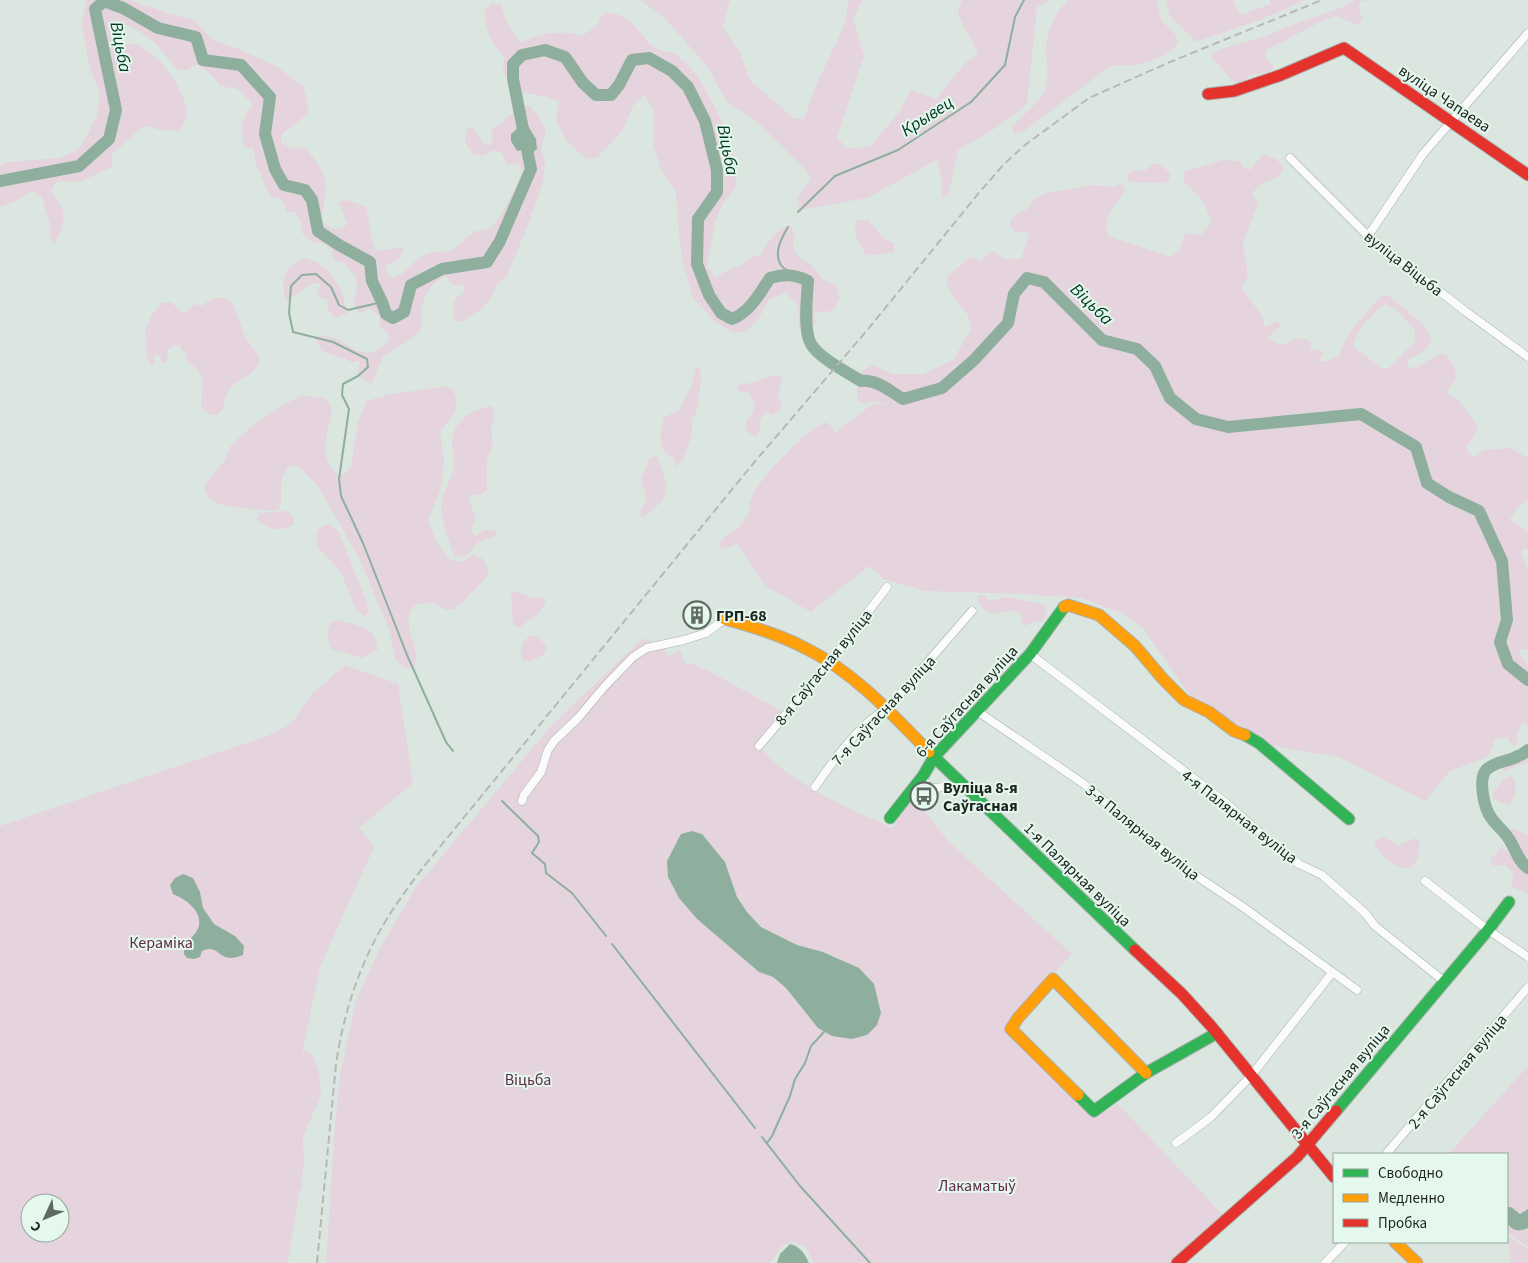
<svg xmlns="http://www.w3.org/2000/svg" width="1528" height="1263" viewBox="0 0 1528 1263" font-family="'Source Sans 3',sans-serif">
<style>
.green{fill:#e5d4dd;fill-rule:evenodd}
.water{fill:#8eaf9d}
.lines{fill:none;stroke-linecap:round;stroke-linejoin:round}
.stream{stroke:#8eaf9d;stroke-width:2}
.river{stroke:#8eaf9d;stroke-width:12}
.street-casing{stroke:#a9b1ad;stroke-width:9}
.fast-casing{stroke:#a9b1ad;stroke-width:13}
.slow-casing{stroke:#a9b1ad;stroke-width:13}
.jam-casing{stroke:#a9b1ad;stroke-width:13}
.street{stroke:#fafbfa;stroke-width:8}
.fast{stroke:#30b455;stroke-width:11}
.slow{stroke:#ff9f0a;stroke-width:11}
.jam{stroke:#e5322d;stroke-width:11}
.rail{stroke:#b6b8b6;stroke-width:2;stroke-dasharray:8 4;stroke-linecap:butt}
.labels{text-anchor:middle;stroke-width:4;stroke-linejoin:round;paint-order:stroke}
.street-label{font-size:16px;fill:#1e2521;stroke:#e5f8ed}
.poi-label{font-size:16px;font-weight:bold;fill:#1e2521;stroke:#e5f8ed;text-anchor:start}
.park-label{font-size:16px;fill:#602b4a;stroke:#e5f8ed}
.water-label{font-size:18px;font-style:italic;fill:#003b24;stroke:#e5f8ed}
</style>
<rect width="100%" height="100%" fill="#dce6e1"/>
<g class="green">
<path d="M87,0H132L138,4L154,8L170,14L194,20L214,41L237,48L279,68L303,86L307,100L308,114L282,134L281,143L292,148L305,147C313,157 325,172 326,185C326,194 322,210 322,221L331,229H341L347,224L339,202L346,200L365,206C371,221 368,237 377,251L405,247L399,259L386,266V272L394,278L404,272L419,257L434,252L451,251L475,231L490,229L502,214L523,171L518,163L507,165L502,153L494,150L483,156L473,154L465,142L467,129L473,127L485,145L491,144L493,138L491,128L498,126L520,106L528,105L538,115L546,131L541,149L545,161L544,176L542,185L528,225L507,276L497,285L491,298L483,308L461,322L453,320C454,310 451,297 463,294L465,289L462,284L454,286L445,276C422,289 421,304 422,328L413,338L383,356L372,384L357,375L360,361L352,362L322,351L314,337C341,330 355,360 375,351C379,349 384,344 388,341L389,333L381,328L379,316L370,308L359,314L354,302L357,288L356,277L344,263L333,260L332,249L321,243L313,242L301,232V223L295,212L287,213L282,199L270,196L255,162L254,149L244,147C241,127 239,121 253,105L238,89L220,86L213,76L198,65L193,66L188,70H178C159,47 147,30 116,22L114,28L126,44H138C144,48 151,53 157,58C168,69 185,94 187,110C188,118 183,125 179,131L161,130L144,126L112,154V167L82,181L56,182L51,192C69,212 66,222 54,245L50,237V224L42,198L33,191L15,202L0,207V165L9,162L59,158L78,150L83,143L97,115L100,93L90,69L82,28V21Z"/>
<path d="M640,0H730L723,27L740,53L750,80L793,118L804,119L816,85L844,26L849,0H863L853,18L864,56L837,138L848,149L871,146L899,112L911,90L936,99L964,64L978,54C975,45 957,17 958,11C958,8 961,3 962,0H1052L1037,7L1027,104C1005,123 983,137 958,150L949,193L942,199V183L937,160L867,198L800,210L797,198L811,179L803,167L755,120L727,102L708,68L665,18Z"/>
<path d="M1068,0H1157L1161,20L1176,35L1178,42C1171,57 1142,65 1126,66C1123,66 1121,64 1118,65C1113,65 1108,69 1104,71L1023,132L1015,134L1011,127C1019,119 1039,102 1043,93C1051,78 1046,64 1046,48C1047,29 1055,14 1068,0Z"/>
<path d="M1166,0H1233L1238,11L1243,14L1270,4V0H1305L1263,19L1196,42L1170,17Z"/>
<path d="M1356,0H1374L1360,1L1359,9L1363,19L1358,25L1336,16C1312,24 1290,39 1266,50V59L1273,64V69L1267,73L1250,75L1243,81L1237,83C1227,77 1221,65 1211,58L1213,52L1231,46L1261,38L1294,24L1338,9Z"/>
<path d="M491,3L501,4L506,21L521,43C540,33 562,29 582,36L598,24L601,16L607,12C636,17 634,30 654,47C660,53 667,50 675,54C678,56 681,59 684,61C705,79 730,136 735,163C736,170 736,179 736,186L722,205L715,222L707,267L716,277C724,271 734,269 742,264C751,258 748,257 760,256C768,242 774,230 790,225L795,235L793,247L798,257L811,265L823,279L836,285L840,298L834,310L826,312H814L816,323L805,330L799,328L798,306L786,293L769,299L759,318L746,332H732L714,321L693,298L683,263L679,235L676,192L661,170L653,144V108L644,95L633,106L623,130L597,158L587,159L566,141L556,120L559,102L548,97L519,92L503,73L504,58C491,43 486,32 484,12Z"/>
<path d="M1263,154L1276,159L1284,167L1278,177L1259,185L1252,194L1258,204L1243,242L1248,276L1242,288L1262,316L1265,327L1276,321L1281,326L1268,337L1274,342L1284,345L1294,339H1307L1311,343L1310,349L1313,351L1320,349L1323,353L1320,360L1324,362L1339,356C1346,331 1366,314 1382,295L1389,296L1425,326L1432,339L1426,350L1407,360L1409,368L1417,367L1441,353C1452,357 1454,366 1457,377L1446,393L1460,402L1478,426L1472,440L1467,445L1468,453L1475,457L1483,450L1511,448L1528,458V499L1519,506L1510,519L1528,532V550L1525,548L1521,552L1528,570V650L1523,649L1518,651L1528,666V724L1522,723L1516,737L1518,742L1515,745H1512L1507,737L1502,739L1496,737L1488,757L1450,771L1425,801L1337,756L1318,754L1269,745L1230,724L1188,693L1144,629L1119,612L1081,598L1019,594L925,591L884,579L869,566L811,612L765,586L737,543L731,547L722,549L719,544L726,536L740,526L751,510C749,507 749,503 751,499C757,481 797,440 813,429C817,426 822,424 827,422L833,428V434L874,403L888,405L875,401L865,404L857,400V386L862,371L872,365L894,374H923L953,360L971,329L968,315L954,298L946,283L948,276L970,257L980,261L993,251L1005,259H1021L1029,234L1024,232H1015L1009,226C1012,214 1017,213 1028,209L1033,200L1047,193L1094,185L1111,187L1121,184L1125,189C1115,210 1103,211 1108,236L1171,257L1179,250L1185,234L1191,233L1201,235L1207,229L1212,221L1201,198L1184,183L1183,172L1223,160L1240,161L1243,167L1250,170ZM1384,304L1395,308L1415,330V341L1389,368L1383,369L1354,347C1353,333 1374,312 1384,304Z"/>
<path d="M1154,163L1160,165L1170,173L1169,180L1164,183L1130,182L1126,175L1133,170L1144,171Z"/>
<path d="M856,220H868L884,238L895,244L893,252L877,255H866L855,235Z"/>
<path d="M305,258C310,260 316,261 320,264C335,275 346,295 347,314L335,318L328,310L327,299H322L317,291L321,283C307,282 298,294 286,301C280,279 283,267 305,258Z"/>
<path d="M217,298H226L234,305L245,337L258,355L260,362C245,387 228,374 223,409L216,415L209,414L201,408C201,389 208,372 188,363L185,353L179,345H174L168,350L167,362L164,364L161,360L160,355H156L154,358L155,364H151L147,358L145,328L154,312L162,303L171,302L183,313C188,311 190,306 195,304L201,306L210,300Z"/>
<path d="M696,367H699L701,381L697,410L692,420V434L684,458L676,467L674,457C656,454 660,432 664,418L680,409L691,386Z"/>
<path d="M770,376H781L782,382L779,385L780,391L778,397L781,403V408L776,413L772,415L767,412C757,418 762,425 758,435L754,436L748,433L746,426V420C757,412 756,402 748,392H741L738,390V386L741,384L751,383Z"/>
<path d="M446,386L453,389C462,412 453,414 440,432L444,462L440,491L428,520L436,541L449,559L461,562L473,555L483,559L488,569L487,577L465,600L454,609L446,610L433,603L417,604C415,606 411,609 410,613C403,628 422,650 414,667L406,668L395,659L389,629L359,558L317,485L301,469L294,465L287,468L281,481V503L278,510L271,511C261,510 224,507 217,503C190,488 215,475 224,461C227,457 228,452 230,447C239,433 286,401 302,396C309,395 319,398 325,399C328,402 331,404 331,409C333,413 330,419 329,424C324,446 322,462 340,477L351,467L358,422L366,401L387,395Z"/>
<path d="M492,406L494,416L491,428L493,443L487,460V491L480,495H471L469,501L476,517L471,531L475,536L485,530H494L497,535L477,543L471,551L464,557L454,556C450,544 438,512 442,500C445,489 451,479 454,467C456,456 451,450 452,441C453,421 474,408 492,406Z"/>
<path d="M657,456C663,470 673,492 659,504C653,509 649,512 644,518L641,517V509L647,500L641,479L650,458Z"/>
<path d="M286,511L293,516L294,524C280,533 268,530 256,519L261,513Z"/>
<path d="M329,524L339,532L366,600L369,612L365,616L356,610L341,572L318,548L316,534L319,528Z"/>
<path d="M515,591L533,598L540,597L546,601L539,613L519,628L513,626L511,596Z"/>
<path d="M980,595H985L989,601C995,600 1000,598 1006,597C1010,597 1043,604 1047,606L1046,615L1041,622L1034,621L1025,626L1021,621V613C1004,605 990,626 977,599Z"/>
<path d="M338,620C358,626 376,626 378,650L362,658L331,649C327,639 326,633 331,622Z"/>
<path d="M530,635L539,637L547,648L543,655L529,662L523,660C518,648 521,644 530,635Z"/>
<path d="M643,638L663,648L669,656L680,650L686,665L693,664L707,670L782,711L757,743C785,782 849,808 892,828L912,796L950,843L1072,954L1008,1023L1011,1033L1098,1116L1118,1104L1225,1217L1171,1263H814L806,1248L793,1241L782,1246L770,1263H326L335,1124L340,1075L356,1000L382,944L416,887L551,726ZM692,831L702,834L725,862L737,897L747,912L761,927L797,945L823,952L842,959L818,1028L786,988L773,977L759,972L697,919L675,847L681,835Z"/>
<path d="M345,665L398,684L413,783L359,828L374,847L320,967L302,1054L306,1050L313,1055L319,1072L321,1090L319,1100L303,1137L304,1164L301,1181L303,1186L299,1194L288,1263H0V826L267,736L291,724L310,696ZM30,1203H60V1233H30Z"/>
<path d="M1528,745V762L1503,771L1502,764Z"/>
<path d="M1512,776C1518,786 1516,796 1509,805L1501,803L1493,798L1492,793L1505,778Z"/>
<path d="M1512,828L1528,835V865L1509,835L1508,830Z"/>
<path d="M1383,837L1398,845L1416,838L1420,841L1418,858L1411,868C1393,869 1380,856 1374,841Z"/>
<path d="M1501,847C1513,853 1517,865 1528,871V893L1511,887L1513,873L1505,865L1498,866L1492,865L1490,858L1497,853Z"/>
<path d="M1528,1066V1247L1507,1232V1154H1445L1451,1151Z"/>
<path d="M1510,1237L1528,1249V1263H1509L1511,1260L1507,1239Z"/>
</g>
<g class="water">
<path d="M525,121L536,139L537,149L532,153L527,149L517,151L511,141V134C517,130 519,124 525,121Z"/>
<path d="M692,831L702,834L725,862L737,897L747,912L761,927L797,945L823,952L859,968L874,984L881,1013L877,1025L867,1035L852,1039L832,1036L818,1028L786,988L773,977L759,972L697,919L679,898L668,877L667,861L681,834Z"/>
<path d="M183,874L193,878L200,892L203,908L214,924L235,936L244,946L243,955C217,966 221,942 202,951L200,957L194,959L187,958L184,954V945C189,940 197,933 199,926C202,910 185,899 173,894L170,885L175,878Z"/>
<path d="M1507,1207H1511L1520,1214L1528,1209V1228C1518,1232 1514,1231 1507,1224Z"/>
<path d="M790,1244C801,1247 805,1254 809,1263H777L780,1254Z"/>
</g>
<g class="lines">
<g class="stream">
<path d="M798,212L835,176L898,150L971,102L1005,65L1015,17L1024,0"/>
<path d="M788,227C782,237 773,253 781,265C784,269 790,272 793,275"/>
<path d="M382,302L348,310L339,305L331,287L316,274L302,275L291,286L289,313L293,332L333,342L367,359L368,367L358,376L343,384L342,395L349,409L339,479L341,496L363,543L407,655L446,742L453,751"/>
<path d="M502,801L538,836L539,842L532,853L545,864L546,873L572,893L606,936"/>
<path d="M612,944L755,1128"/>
<path d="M762,1137L800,1186L870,1263"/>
<path d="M767,1143L772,1136L790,1096L795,1079L805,1063L811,1046L824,1032"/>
</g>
<g class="river">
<path d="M0,181L79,166L109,139L116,110L95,9L104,1L123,8L158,28L196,37L203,60L241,65L270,97L265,134L275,169L284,185L305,190L312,200L318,231L339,245L370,262L372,281L382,302L386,314L393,318L404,312L411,285L442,269L487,262L500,241L531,169L513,79V64L522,55L545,50L565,57L583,83L596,95H611L619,85L632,60L649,58L672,71L688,87L705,121L717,170V192L698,219L697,264L709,295L721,313L732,319C750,312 760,293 770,278C784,274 795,274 808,281C807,297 803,331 811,344C819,358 847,372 861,381C877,379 890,391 903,399L942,388L974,360L1008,323L1014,294L1027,278L1044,282L1102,340L1137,349L1155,366L1170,398L1196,419L1228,427L1361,414L1416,447L1427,483L1449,497L1479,511L1502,561L1507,620L1500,642L1508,664L1528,680"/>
<path d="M1528,750C1525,752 1522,755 1518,756C1508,762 1495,761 1486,770C1478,780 1484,809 1492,819C1497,826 1504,831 1509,839C1516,850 1518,861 1528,868"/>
</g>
<g class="street-casing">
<g id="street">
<path d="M1290,158L1368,236L1465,311L1528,357"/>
<path d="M1368,236L1423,154L1528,33"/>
<path d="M1030,654L1225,802L1276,847L1299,864L1322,875L1365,913L1375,926L1445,982"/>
<path d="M977,711L1084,784L1183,867L1243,907L1357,990"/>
<path d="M759,746L830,662L887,587"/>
<path d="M923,776C928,794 936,787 949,786C954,786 958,786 962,786"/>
<path d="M815,787C833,761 860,723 887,709L972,611"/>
<path d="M522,801L524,795L541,772L548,750L554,741L578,718L605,686L633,657L647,648L684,640L706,633L725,619"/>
<path d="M1425,881L1488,930L1528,957"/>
<path d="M1176,1143L1211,1117L1251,1076L1332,973"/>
<path d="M1386,1154L1528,987"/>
<path d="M1325,1263L1345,1242"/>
</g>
</g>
<g class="fast-casing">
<g id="fast">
<path d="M1245,735L1259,743L1349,819"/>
<path d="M929,752L1135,950"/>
<path d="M890,818L923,776L934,757L1030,654L1064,607"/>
<path d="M1078,1095L1094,1111L1146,1073L1217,1033"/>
<path d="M1336,1111L1488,930L1509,902"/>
</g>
</g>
<g class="slow-casing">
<g id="slow">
<path d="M1064,607L1068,605L1099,615L1135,646L1163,679L1184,700L1209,712L1234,731L1245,735"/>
<path d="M725,619C753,627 781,635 807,649C855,673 892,714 929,752"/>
<path d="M1078,1095L1011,1029L1018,1018L1053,979L1146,1073"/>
<path d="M1395,1242L1417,1263"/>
</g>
</g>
<g class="jam-casing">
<g id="jam">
<path d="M1208,94L1234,91L1281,75L1344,48L1528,175"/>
<path d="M1135,950L1182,994L1211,1026L1334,1177"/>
<path d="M1177,1263L1297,1157L1336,1111"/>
</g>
</g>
<use href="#street" class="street"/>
<use href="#fast" class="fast"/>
<use href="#slow" class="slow"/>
<use href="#jam" class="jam"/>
<path class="rail" d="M317,1263L336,1064C345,1003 366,945 403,895C415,877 429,860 443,843L752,465L869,328L978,194L1004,164L1025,145L1089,98L1170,62L1322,0"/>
</g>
<defs>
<g id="building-ring" transform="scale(1.4375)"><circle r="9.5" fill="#e5f8ed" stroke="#606964" stroke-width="1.5"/><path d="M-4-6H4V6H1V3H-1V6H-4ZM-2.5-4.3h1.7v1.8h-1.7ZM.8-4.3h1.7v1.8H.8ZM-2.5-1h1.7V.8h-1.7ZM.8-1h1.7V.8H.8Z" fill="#606964"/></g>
<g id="bus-ring" transform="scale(1.4375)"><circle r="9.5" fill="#e5f8ed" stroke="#606964" stroke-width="1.5"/><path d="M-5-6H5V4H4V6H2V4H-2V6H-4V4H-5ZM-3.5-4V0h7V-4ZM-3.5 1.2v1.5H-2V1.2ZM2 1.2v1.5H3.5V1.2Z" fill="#606964"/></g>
</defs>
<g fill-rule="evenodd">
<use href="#building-ring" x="697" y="615"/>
<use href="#bus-ring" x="924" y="796"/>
</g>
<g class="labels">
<g class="street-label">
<text transform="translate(1445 98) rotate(34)" y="6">вуліца Чапаева</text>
<text transform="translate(1404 263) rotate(38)" y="6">вуліца Віцьба</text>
<text transform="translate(823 667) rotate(-51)" y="6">8-я Саўгасная вуліца</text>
<text transform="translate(966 701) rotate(-48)" y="6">6-я Саўгасная вуліца</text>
<text transform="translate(883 710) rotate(-47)" y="6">7-я Саўгасная вуліца</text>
<text transform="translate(1240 816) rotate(38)" y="6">4-я Палярная вуліца</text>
<text transform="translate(1143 832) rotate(39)" y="6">3-я Палярная вуліца</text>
<text transform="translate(1078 874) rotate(44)" y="6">1-я Палярная вуліца</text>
<text transform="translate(1457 1071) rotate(-50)" y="6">2-я Саўгасная вуліца</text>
<text transform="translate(1340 1081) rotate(-50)" y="6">3-я Саўгасная вуліца</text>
</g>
<g class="poi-label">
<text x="716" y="621">ГРП-68</text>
<text x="943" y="793">Вуліца 8-я<tspan x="943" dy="18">Саўгасная</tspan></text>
</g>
<g class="park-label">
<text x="161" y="948">Кераміка</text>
<text x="528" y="1085">Віцьба</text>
<text x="977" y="1191">Лакаматыў</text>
</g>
<g class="water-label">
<text transform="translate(121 47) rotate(79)" y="6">Віцьба</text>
<text transform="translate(927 116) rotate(-33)" y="6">Крывец</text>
<text transform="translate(728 150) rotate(79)" y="6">Віцьба</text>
<text transform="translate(1092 304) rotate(44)" y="6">Віцьба</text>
</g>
</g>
<rect x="1333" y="1153" width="175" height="90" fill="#e5f8ed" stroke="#95a49b"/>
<rect x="1343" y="1169" width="25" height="8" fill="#30b455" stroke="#95a49b"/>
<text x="1378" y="1178" font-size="15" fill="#1e2521">Свободно</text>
<rect x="1343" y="1194" width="25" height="8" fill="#ff9f0a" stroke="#95a49b"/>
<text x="1378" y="1203" font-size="15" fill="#1e2521">Медленно</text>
<rect x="1343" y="1219" width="25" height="8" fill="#e5322d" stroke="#95a49b"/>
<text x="1378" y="1228" font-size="15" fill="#1e2521">Пробка</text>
<g transform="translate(45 1218) rotate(226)"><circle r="24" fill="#e5f8ed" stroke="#95a49b"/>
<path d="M0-4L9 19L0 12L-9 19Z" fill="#606964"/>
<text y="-8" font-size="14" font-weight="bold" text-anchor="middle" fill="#1e2521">С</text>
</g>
</svg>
